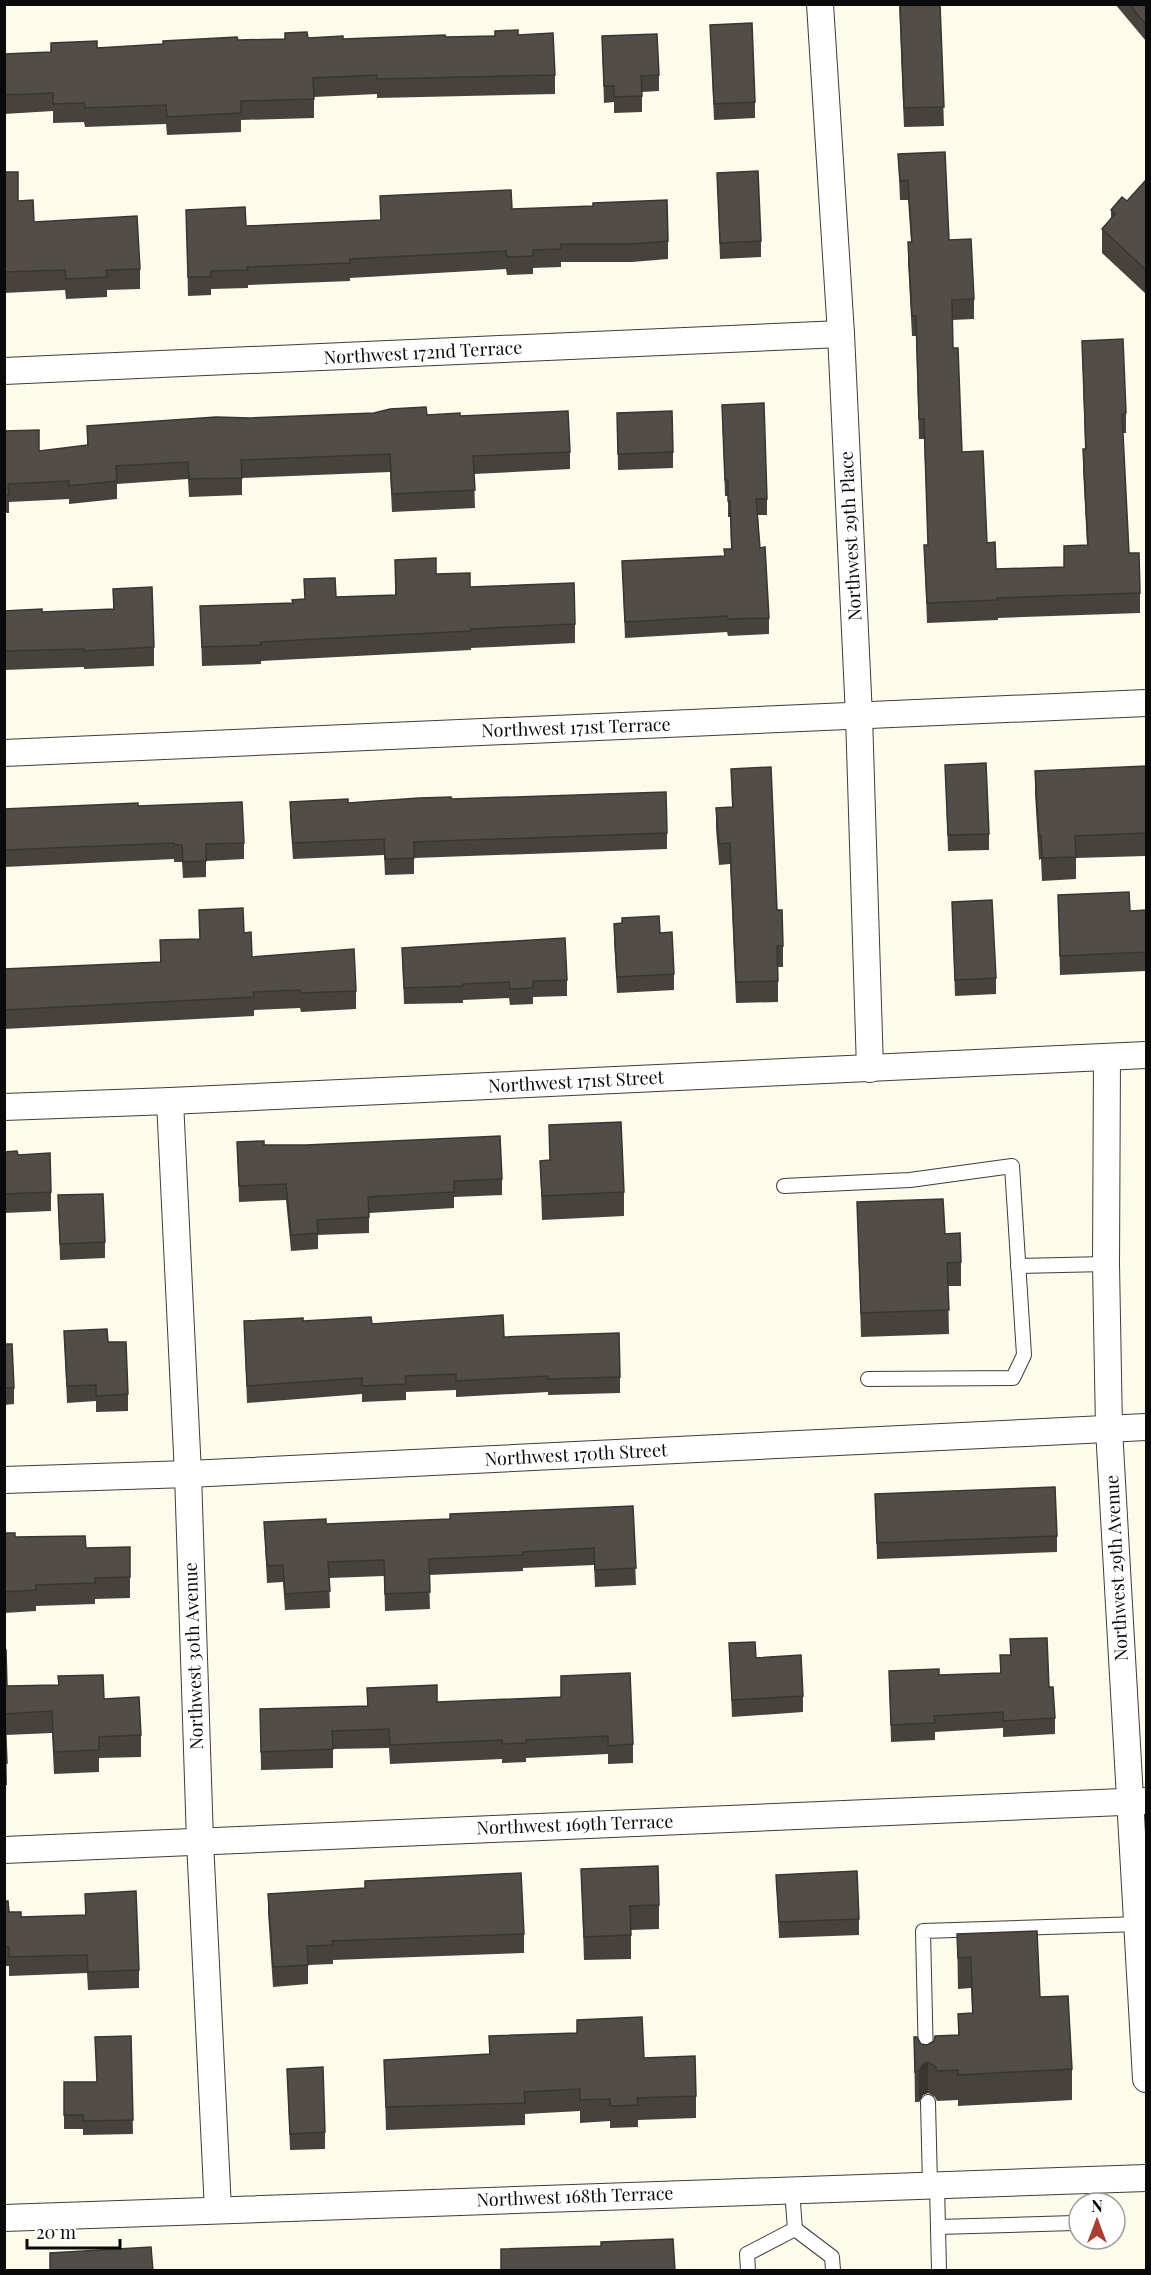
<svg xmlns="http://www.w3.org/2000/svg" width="1151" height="2275" viewBox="0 0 1151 2275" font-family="'Playfair Display',serif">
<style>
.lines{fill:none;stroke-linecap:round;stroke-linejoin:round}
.service-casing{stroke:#3d3d3d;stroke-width:16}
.minor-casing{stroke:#3d3d3d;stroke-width:28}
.service{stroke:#fff;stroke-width:14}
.minor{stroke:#fff;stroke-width:26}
.wall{fill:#47423e}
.shaded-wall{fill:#393632}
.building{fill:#524d48;stroke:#393632;stroke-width:1.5}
.labels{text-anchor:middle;stroke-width:6;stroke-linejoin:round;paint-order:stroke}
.street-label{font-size:18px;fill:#0a0a0a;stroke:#fff}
</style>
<rect width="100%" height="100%" fill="#fdfcea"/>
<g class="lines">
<g class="service-casing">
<g id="service">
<path d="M784,1186L910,1180L1012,1166L1024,1355L1013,1378L868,1379"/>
<path d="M1018,1266L1106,1264"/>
<path d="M926,2061L923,1931L1139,1924"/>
<path d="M928,2102L930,2185"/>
<path d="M937,2185L939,2270"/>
<path d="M792,2190L795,2229"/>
<path d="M938,2227L1074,2223"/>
<path d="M748,2270L747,2254L795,2229L832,2257L833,2270"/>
</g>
</g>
<g class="minor-casing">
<g id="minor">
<path d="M820,4L841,334L859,716L870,1069"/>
<path d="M4,371L841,334"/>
<path d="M4,753L1146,703"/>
<path d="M1107,1057L1106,1264L1109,1429L1146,2079"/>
<path d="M170,1101L188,1474L200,1841L218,2210"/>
<path d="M4,1107L170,1101L1146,1055"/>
<path d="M4,1480L188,1474L1146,1427"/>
<path d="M4,1850L1146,1801"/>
<path d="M4,2218L1146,2178"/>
</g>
</g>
<use href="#service" class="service"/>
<use href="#minor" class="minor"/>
</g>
<g class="wall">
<path d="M899,4H940L944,126L904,127Z"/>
<path d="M1115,4H1146V41Z"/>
<path d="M710,25L755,102V118L714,120Z"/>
<path d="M518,35L555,75V94L377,98V94L314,97V118L241,120V132L167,135L166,124L85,127L84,122L53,123V111L4,114V54L51,52L97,48L308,38L343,39L446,37Z"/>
<path d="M602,36L659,75V91L642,92V112L614,113V102L604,103Z"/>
<path d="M898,154L949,240L974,299V319L952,320L953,348L962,452L987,543L996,569L1064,567L1087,545L1083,469V449H1085L1082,341L1126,413V433H1123L1129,553L1140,593V613L998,618V620L927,623L924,545H928L924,439H919L916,336H912L908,262V242H911L908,200H900Z"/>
<path d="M4,172L18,201L34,222L140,269V289L107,290V297L66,299L65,290L4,293Z"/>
<path d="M717,173L761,241V257L720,259Z"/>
<path d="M1146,180V294L1102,253V229L1111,219V210L1127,201Z"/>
<path d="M380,196L512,209L668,241V259L632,262H561V267L533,268V274L507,275L506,269L350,278V281L248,285V288L211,289V295L188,296L186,210L246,226L381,220Z"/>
<path d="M722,405L767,499V515H758L760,548L769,618V634L728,636L727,632L625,638L622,561L724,556L731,549L730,517H728V496H725Z"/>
<path d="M617,413L673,452V468L618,470Z"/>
<path d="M427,415L460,416L570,452V469L474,474L475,508L392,512L390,472L242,478V495L189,497L188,479L117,484V499L69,504V499L9,502V513H4V431L39,451L87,446V426L250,418Z"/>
<path d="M395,560L575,624V643L471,648V650L261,661V664L202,666L200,606L292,603L336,597L395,595Z"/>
<path d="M113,589L154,647V666L84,669V667L4,670V611L42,612L113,609Z"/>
<path d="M945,765L989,834V850L948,851Z"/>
<path d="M1146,766V856L1076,858V879L1042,881L1041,859L1039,860L1035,794V771Z"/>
<path d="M731,769L777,910L783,946V967H778V1002L736,1003L730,864L719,865L716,829V808L732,807Z"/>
<path d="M452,799L667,833V849L414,858V874L385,875L384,855L293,859L290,818V802L348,803Z"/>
<path d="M138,806L244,843V859L206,861V877L183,878L182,862H174V859L4,867V809Z"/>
<path d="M1058,895L1130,911L1146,910V971L1060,975Z"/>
<path d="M952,902L996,978V994L955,996Z"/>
<path d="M199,910L244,933L252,957L356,991V1009L301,1012L300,1008L254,1010V1016L4,1029V969L160,963V940L200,939Z"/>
<path d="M622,923L660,933L674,974V990L617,993L614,940V924Z"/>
<path d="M402,948L567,980V996L533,997V1004L510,1005L509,998L463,1000V1003L404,1004Z"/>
<path d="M549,1125L624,1192V1216L542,1220L540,1161H550Z"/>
<path d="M237,1142L502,1179V1195L454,1197V1208L369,1213V1233L318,1235V1249L291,1251L286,1200L239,1202Z"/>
<path d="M4,1152L18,1155L51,1192V1211L4,1213Z"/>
<path d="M58,1195L105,1242V1258L60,1260Z"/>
<path d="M857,1202L945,1234L961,1262V1286H948L949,1334L861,1337Z"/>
<path d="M244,1321H303L372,1324L504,1337L620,1377V1393L548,1395V1392L456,1397V1390L406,1392V1400L362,1402V1394L247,1403Z"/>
<path d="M64,1331L108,1342L128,1394V1411L96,1412V1401L67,1403Z"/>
<path d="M4,1344L14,1388V1404L4,1405Z"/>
<path d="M875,1494L1057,1536V1552L877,1559Z"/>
<path d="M633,1506L636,1585L595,1587L594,1565L523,1568V1571L429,1575L430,1609L385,1611L384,1576L329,1578L330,1608L285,1610L283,1582L267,1583L264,1522L326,1524L450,1519Z"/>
<path d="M4,1533L15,1537L86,1548L130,1547V1598L95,1599V1604L36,1606V1611L4,1613Z"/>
<path d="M1010,1639L1049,1687L1055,1718V1734L1003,1737V1728L935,1732V1740L891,1742L889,1671L939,1675L1000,1673V1655H1010Z"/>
<path d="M729,1643L756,1658L803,1696V1712L732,1717Z"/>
<path d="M4,1650L7,1686L104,1699L141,1735V1757L99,1758V1772L54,1774L52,1733L6,1735L7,1785H4Z"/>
<path d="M561,1676L633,1744V1763L608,1764V1754L526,1758V1762L502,1763V1759L390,1764L389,1748L333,1749V1768L261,1770L260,1709L367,1706V1688L437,1702L561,1697Z"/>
<path d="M581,1869L659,1905V1929L631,1930V1959L584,1960Z"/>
<path d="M776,1875L859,1919V1935L779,1938Z"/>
<path d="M85,1894L139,1970V1988L88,1990L87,1973L9,1976V1966H4V1901L9,1912L21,1917L85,1915Z"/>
<path d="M268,1894L524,1934V1953L333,1960V1964L308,1965V1984L273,1987L268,1913Z"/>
<path d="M957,1934L1040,1997L1072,2069V2100L958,2106V2100L937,2101L935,2097L928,2093L923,2095L919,2102H915L914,2037L921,2044L927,2045L958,2035V2014L972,2013L971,1988L958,1989Z"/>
<path d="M577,2020L644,2058L696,2096V2118L638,2120V2127L610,2128V2121L580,2123V2111L525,2114V2125L386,2130L384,2060L489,2054V2036L577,2033Z"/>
<path d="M131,2036L133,2134L83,2135V2129H64V2082H97L95,2037Z"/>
<path d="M287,2069L325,2132V2149L290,2150Z"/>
</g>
<path class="shaded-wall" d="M928,2062V2093L923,2095L919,2102V2071L923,2064Z"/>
<g class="building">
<path d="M900,4H940L944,107L904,108Z"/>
<path d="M1129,4H1146V25Z"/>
<path d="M752,23L755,102L714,104L710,25Z"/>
<path d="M518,30V35L553,33L555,75L377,79V75L313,78L314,99L241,101V113L167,117L166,105L85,108L84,103L53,104V93L4,95V54L51,52V43L97,41V48L163,44V41L237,37L238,40L285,39V33L307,32L308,38L343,36V39L445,35L446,37L495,36V31Z"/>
<path d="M657,34L659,75L641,76L642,96L614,97V86H604L602,36Z"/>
<path d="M945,152L949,240L971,239L974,299L952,300L953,348H958L962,452L983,451L987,543L995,542L996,569L1064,567V546L1088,545L1083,449H1086L1082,341L1123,339L1126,413L1122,414L1129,553H1139L1140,593L997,598L998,600L927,603L924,545H928L924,419H919L916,316H912L908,242H912L908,180L900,181L898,154Z"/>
<path d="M758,171L761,241L720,243L717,173Z"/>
<path d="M4,172H18V201L33,200L34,222L137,216L140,269L106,270L107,277L66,279L65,270L4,272Z"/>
<path d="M1146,180V270L1102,229L1115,214L1111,210L1122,197L1127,201Z"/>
<path d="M511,190L512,209L593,206V203L667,200L668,241L632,244H561V249L533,250V256L507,257L506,251L350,259V263L247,267L248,270L211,271V277H188L186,210L245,207L246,226L381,220L380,196Z"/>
<path d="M764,403L767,499H756L760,548L765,547L769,618L728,619L727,616L625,622L622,561L725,556L724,549H732L730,501H728V480H725L722,405Z"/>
<path d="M426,407L427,415L460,413V416L568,411L570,452L473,456L475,490L392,494L390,454L241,460L242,478L189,479L188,462L116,466L117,481L69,486V481L8,484L9,495H4V431L39,430V451L88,445L87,426L216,417L250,418L374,413L390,409Z"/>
<path d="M672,411L673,452L618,454L617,413Z"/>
<path d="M436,558V574L470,573V587L574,583L575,624L471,629V631L261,642V645L202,647L200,606L293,603L292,600L305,599L304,579L335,578L336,597L396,595L395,560Z"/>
<path d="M152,587L154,647L84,651V649L4,651V611L42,609V612L114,609L113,589Z"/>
<path d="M986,763L989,834L948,835L945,765Z"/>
<path d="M1146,766V833L1075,836L1076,857L1042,858L1041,836L1039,837L1035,771Z"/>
<path d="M771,767L777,910H782L783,946H777L778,981L736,982L730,843L719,844L716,808L733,807L731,769Z"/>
<path d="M666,792L667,833L414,842V858L385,859L384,839L293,843L290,802L348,799V803L419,798L451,797L452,799Z"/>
<path d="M242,802L244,843L206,844V861L183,862L182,845H174V843L4,850V809L138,803V806Z"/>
<path d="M1129,892L1130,911L1146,910V952L1060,956L1058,895Z"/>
<path d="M992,900L996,978L955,980L952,902Z"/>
<path d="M243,908L244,933L251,932L252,957L354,949L356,991L301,993L300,990L253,992L254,997L4,1010V969L161,962L160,940L200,939L199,910Z"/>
<path d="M659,916L660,933L672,932L674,974L617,977L614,924L622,923V918Z"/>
<path d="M565,938L567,980L533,981V988L510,989L509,982L463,984V986L404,988L402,948Z"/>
<path d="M621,1122L624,1192L542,1196L540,1161L550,1160L549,1125Z"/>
<path d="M500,1136L502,1179L454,1181V1192L368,1197L369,1217L317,1220L318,1233L291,1235L286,1184L239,1186L237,1142L264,1141V1145H306Z"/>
<path d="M17,1151L18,1155L50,1153L51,1192L4,1194V1152Z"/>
<path d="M103,1194L105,1242L60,1244L58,1195Z"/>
<path d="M943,1199L945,1234L960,1233L961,1262L947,1263L949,1310L861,1313L857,1202Z"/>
<path d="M503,1315L504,1337L619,1333L620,1377L548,1379V1376L456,1381V1374L405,1376L406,1384L362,1386V1378L247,1386L244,1321L303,1318V1321L371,1317L372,1324Z"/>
<path d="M107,1329L108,1342H126L128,1394L96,1396V1385L67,1386L64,1331Z"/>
<path d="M4,1344H12L14,1388H4Z"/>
<path d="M1055,1487L1057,1536L877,1543L875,1494Z"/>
<path d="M633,1506L636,1568L595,1570L594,1548L523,1552V1555L429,1559L430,1592L385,1594L384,1560L328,1562L330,1591L285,1594L283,1565L267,1566L264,1522L326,1519V1524L450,1519V1514Z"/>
<path d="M4,1533H15V1537L85,1536L86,1548L130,1547V1577L95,1578V1583L36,1585V1590L4,1592Z"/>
<path d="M1047,1638L1049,1687H1053L1055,1718L1003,1721V1712L934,1716L935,1723L891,1725L889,1671L939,1669V1675L1001,1673L1000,1655H1011L1010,1639Z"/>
<path d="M755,1642L756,1658L801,1655L803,1696L732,1700L729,1643Z"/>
<path d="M4,1650H6L7,1686L59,1685L58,1676L103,1675L104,1699L139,1697L141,1735L99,1737V1750L54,1752L52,1711L5,1714L7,1763H4Z"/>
<path d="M630,1673L633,1744L608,1746V1736L526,1740V1743L502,1744V1740L390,1745L389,1729L332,1731L333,1749L261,1752L260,1709L368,1706L367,1688L437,1685V1702L561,1697V1676Z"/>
<path d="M658,1866L659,1905L630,1906L631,1935L584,1937L581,1869Z"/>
<path d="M857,1871L859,1919L779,1922L776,1875Z"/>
<path d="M521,1873L524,1934L332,1941L333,1945L307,1946L308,1965L273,1967L268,1894L365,1888V1881Z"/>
<path d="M136,1891L139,1970L88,1972L87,1955L9,1957V1947H4V1901H8L9,1912H21V1917L86,1915L85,1894Z"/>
<path d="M1037,1931L1040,1997L1068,1996L1072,2069L958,2075V2070L937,2071L935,2066L928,2062L923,2064L919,2071L915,2072L914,2037H917L921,2044L927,2045L934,2041L935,2036L959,2035L958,2014L973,2013L971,1957L958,1958L957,1934Z"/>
<path d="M642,2017L644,2058L695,2056L696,2096L637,2098L638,2105L610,2106V2099L580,2100V2089L524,2092L525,2103L386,2107L384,2060L490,2054L489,2036L577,2033V2020Z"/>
<path d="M131,2036L133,2120L83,2121V2115H64V2082H97L95,2037Z"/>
<path d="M323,2067L325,2132L290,2134L287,2069Z"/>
<path d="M673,2239L675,2271H501V2249L601,2246V2242Z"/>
<path d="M151,2247L153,2271H50V2253Z"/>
</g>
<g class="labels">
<g class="street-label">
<text transform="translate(423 353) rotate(-3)" y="6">Northwest 172nd Terrace</text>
<text transform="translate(851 536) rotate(-93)" y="6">Northwest 29th Place</text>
<text transform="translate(576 728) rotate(-2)" y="6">Northwest 171st Terrace</text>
<text transform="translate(576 1082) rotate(-3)" y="6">Northwest 171st Street</text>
<text transform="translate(576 1455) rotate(-3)" y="6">Northwest 170th Street</text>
<text transform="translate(1117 1568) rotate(-93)" y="6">Northwest 29th Avenue</text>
<text transform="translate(194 1656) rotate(-92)" y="6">Northwest 30th Avenue</text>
<text transform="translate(575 1825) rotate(-2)" y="6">Northwest 169th Terrace</text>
<text transform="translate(575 2197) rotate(-2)" y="6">Northwest 168th Terrace</text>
</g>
</g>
<rect width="1151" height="2275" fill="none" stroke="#0a0a0a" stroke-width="12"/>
<g transform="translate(1097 2221)"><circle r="28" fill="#ffffff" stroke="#9d9d9d" stroke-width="1.5"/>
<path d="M0-4.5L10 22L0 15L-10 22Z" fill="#aa3e32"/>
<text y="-9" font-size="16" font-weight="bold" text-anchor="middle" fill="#0a0a0a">N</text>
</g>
<path d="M27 2239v9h93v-9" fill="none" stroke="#0a0a0a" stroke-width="3"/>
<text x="36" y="2239" font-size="18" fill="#0a0a0a" stroke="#ffffff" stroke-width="4.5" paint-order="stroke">20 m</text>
</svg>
